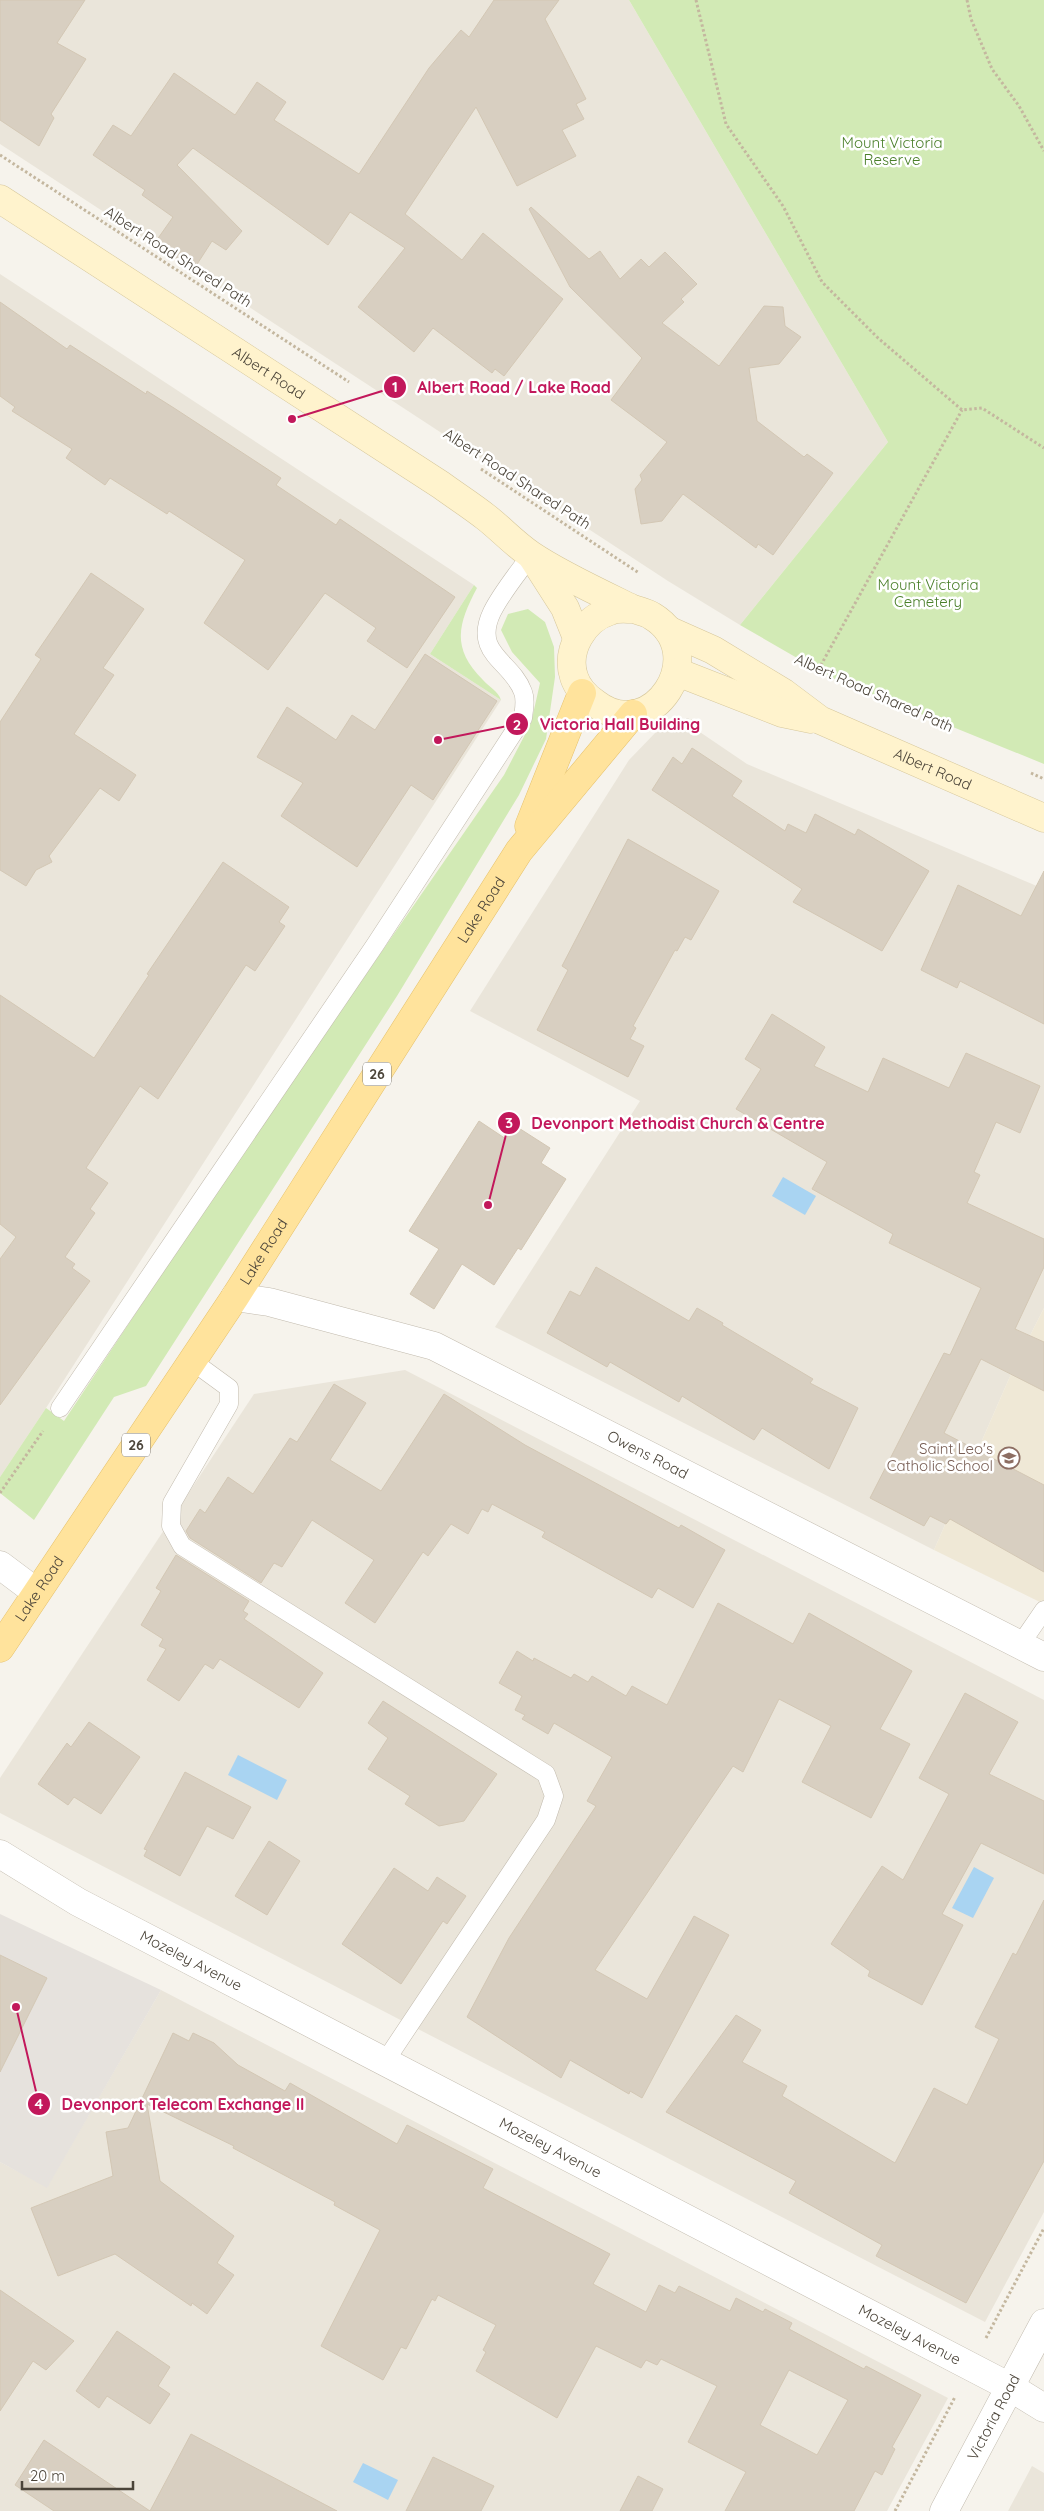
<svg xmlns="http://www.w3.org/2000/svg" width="1044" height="2511" viewBox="0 0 1044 2511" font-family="Quicksand,sans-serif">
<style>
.residential{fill:#eae5da}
.industrial{fill:#e6e2dd}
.education{fill:#efe8d6}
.green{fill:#d2eab5}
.water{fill:#a9d4f2}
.building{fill:#d8cfc1;stroke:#d3c7b4;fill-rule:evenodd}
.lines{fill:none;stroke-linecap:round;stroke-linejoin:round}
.service-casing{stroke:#c2bbae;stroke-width:19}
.minor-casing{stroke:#c2bbae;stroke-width:29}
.secondary-casing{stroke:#d6c79b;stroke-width:29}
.primary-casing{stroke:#e6c16a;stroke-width:29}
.path{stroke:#c4b79f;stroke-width:3;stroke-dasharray:2.5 2.5;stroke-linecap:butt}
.service{stroke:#fff;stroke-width:18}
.minor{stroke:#fff;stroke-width:28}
.secondary{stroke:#fff3cd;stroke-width:28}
.primary{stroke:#ffe39c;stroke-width:28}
.labels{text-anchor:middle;stroke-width:5;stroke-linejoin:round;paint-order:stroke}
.shield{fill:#fff;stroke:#817c74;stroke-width:1}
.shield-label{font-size:14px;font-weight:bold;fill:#4b4439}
.park-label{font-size:15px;fill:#4a7f2a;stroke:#fff}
.street-label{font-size:15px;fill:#4b4439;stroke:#fff}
.education-label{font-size:15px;fill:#785e54;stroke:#fff;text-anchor:end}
.leader{fill:none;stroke:#c2185b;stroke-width:2}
.callout-dot{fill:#c2185b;stroke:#fff;stroke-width:2}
.mark-label{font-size:15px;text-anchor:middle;font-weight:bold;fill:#fff}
.callout-label{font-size:16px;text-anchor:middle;font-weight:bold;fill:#c2185b;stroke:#fff;stroke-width:5;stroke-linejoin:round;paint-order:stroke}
</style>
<rect width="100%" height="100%" fill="#f6f3ec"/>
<g class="residential">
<path d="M0,0H629L888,442L740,625L668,581L0,144Z"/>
<path d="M0,274L474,585L430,654L501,700L46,1408L0,1477Z"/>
<path d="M688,724L747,764L1044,889V1308L1015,1365L934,1550L495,1327L640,1101L470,1011L629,760L657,731Z"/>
<path d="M405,1370L1044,1700V2212L985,2322L0,1813V1778L254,1394Z"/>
<path d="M161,1990L948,2398L887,2511H0V2162L47,2187Z"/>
<path d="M1032,2466L1044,2473V2511H1008Z"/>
</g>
<path class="industrial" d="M0,1914L161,1990L47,2188L0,2162Z"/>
<path class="education" d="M1044,1308V1604L934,1550L1015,1365Z"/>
<g class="green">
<path d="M629,0H1044V764L830,677L740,625L888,442Z"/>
<path d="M474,585L477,588C458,624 451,648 483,680C489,687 498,691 501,700L430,654Z"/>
<path d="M528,609L545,622L554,647L555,677L546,739L519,795L397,996L146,1386L114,1397L34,1520L0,1493V1477L46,1408L64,1421L247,1146L504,775L531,723L540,683L512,652L501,630L508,614Z"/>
</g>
<g class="water">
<path d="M783,1177L816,1196L805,1215L772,1196Z"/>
<path d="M238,1755L287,1780L277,1800L228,1775Z"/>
<path d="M974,1867L994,1878L973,1918L952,1908Z"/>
<path d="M363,2463L398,2480L388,2500L353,2482Z"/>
</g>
<g class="building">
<path d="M0,0H85L57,43L86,59L51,114L54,118L39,146L0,120Z"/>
<path d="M494,0H559L545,19L586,99L576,104L584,119L562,130L576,156L517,186L476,107L405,214L462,260L483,233L563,299L504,376L495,369L492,373L433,328L414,352L358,307L405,248L350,212L328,245L193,148L177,165L242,231L226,250L212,241L194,269L154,244L173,217L142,195L145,190L93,155L113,125L131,136L174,73L235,115L257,82L286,102L274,120L359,174L429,68L461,30L469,37Z"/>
<path d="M531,207L589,259L600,251L620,279L641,259L649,267L665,252L697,284L681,299L684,302L662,323L719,366L764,306L783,307L785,326L801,337L779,364L749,368L757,421L804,457L807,454L833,473L773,555L758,544L756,548L683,494L662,521L641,524L635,489L642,480L640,475L667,442L611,400L642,358L570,287L529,209Z"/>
<path d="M0,302L67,349L70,345L146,394L147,391L174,408L281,478L276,485L336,525L340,519L455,597L407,668L367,641L376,628L325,593L268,670L204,623L245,560L169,511L167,514L110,478L105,485L66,458L72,449L12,411L15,407L0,396Z"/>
<path d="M91,573L144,609L103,668L114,675L74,734L136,775L119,801L100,788L49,856L52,862L36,870L26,886L0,870V722L41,659L35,655Z"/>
<path d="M425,654L497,701L433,800L411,785L357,867L281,816L303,783L257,757L287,707L336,740L352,715L375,730Z"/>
<path d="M692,748L742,781L732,796L785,831L788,824L806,833L815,814L855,835L858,829L929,871L882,951L793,902L802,889L652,790L673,757L682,764Z"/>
<path d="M628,839L719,891L691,940L685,937L677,951L675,950L633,1026L636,1028L630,1039L644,1046L628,1077L537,1030L568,970L562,966Z"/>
<path d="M223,862L289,907L279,922L285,926L255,971L246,965L158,1099L140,1086L86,1168L108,1183L90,1209L95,1213L65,1257L75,1264L72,1268L90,1281L0,1405V1259L16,1237L0,1224V995L94,1058L149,975L147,974Z"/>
<path d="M1044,871V1024L960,981L957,988L921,970L958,885L1021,916Z"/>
<path d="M772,1014L825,1047L814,1066L868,1092L883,1058L949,1088L966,1053L1040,1086L1020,1133L996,1122L974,1172L980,1175L967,1203L1044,1239V1267L1015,1329L1044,1342V1391L981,1359L944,1433L1044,1485V1572L950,1519L946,1524L930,1516L924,1526L870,1498L944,1353L950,1355L981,1288L889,1243L893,1234L812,1189L827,1162L736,1109L761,1069L745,1059Z"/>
<path d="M479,1121L506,1139L514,1125L550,1148L541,1163L566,1179L521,1250L518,1248L494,1285L462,1264L434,1309L410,1294L439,1249L409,1231Z"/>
<path d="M596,1267L689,1321L697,1308L723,1323L722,1325L813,1379L810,1383L858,1408L829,1469L762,1428L754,1440L682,1396L679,1402L610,1362L607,1367L547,1333L570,1291L580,1296Z"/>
<path d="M334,1384L366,1403L330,1460L381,1491L444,1394L525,1445L679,1528L681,1525L725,1550L693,1608L658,1588L652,1598L542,1537L545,1532L492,1504L488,1512L482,1509L468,1534L451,1524L428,1556L423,1552L375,1623L345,1603L374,1560L312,1520L282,1567L274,1563L261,1583L190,1538L186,1531L200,1509L205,1513L228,1477L253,1494L290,1438L297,1442Z"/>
<path d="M176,1555L249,1601L243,1611L248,1614L244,1619L323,1673L299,1708L220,1659L213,1669L205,1664L179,1701L147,1680L166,1649L159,1646L163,1639L141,1625L161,1591L156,1588Z"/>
<path d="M718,1603L793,1644L809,1613L912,1671L880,1729L910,1744L871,1818L802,1782L831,1726L779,1699L743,1772L733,1766L595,1970L647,1999L694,1916L729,1935L642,2098L630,2091L629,2094L570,2060L561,2078L467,2017L509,1938L596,1806L587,1801L612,1757L554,1723L548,1734L522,1719L525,1715L515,1710L522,1696L499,1683L517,1651L533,1661L534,1658L571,1678L574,1674L588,1682L592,1676L626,1696L632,1686L667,1705Z"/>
<path d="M965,1693L1018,1722L989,1774L1044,1801V1874L981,1843L942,1914L963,1925L922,2005L868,1976L870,1971L831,1944L882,1866L903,1880L949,1794L919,1778Z"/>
<path d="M383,1701L497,1774L464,1821L439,1826L405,1804L410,1796L368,1769L388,1738L368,1723Z"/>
<path d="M89,1722L140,1757L101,1814L74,1797L68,1805L38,1784L67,1743L71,1747Z"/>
<path d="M185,1772L251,1807L233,1839L207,1826L180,1876L144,1856L147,1850L144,1849Z"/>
<path d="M269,1841L300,1861L267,1915L235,1896Z"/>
<path d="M394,1868L428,1891L437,1877L466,1896L447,1924L443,1921L401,1984L342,1944Z"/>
<path d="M1044,1900V2161L966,2303L876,2256L882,2245L789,2193L796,2181L666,2112L736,2015L761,2030L742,2062L787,2086L782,2096L895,2163L934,2088L967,2105L999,2039L975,2027L1013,1953L1016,1955Z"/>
<path d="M0,1955L47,1978L0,2072Z"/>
<path d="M173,2033L189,2041L193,2033L214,2043L238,2065L285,2091L290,2083L397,2144L407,2125L493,2169L483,2188L610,2254L593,2284L646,2312L659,2285L675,2293L679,2286L730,2311L736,2298L763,2312L765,2309L792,2323L789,2329L864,2369L866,2366L921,2395L892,2447L895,2449L882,2475L875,2471L854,2511H725L746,2472L688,2442L717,2386L661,2359L657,2365L646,2360L641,2368L596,2346L557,2418L476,2371L486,2352L483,2350L496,2325L438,2295L435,2301L432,2299L406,2349L401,2347L383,2380L321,2346L380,2230L334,2205L335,2202L233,2148L234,2146L147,2104L160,2181L234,2236L217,2263L234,2275L207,2314L192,2303L191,2306L115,2254L58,2276L31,2208L113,2176L106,2132L128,2128ZM789,2370L848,2400L817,2455L760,2425Z"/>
<path d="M0,2290L74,2341L46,2370L33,2361L0,2411Z"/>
<path d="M117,2331L170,2367L158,2386L170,2394L150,2424L107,2396L99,2408L76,2391Z"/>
<path d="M191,2434L337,2511H150Z"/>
<path d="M44,2440L56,2448L150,2511H54L15,2485Z"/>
<path d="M433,2457L494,2486L481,2511H406Z"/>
<path d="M638,2476L663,2489L652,2511H620Z"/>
</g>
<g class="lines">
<g class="service-casing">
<g id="service">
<path d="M192,1361L229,1388V1404L172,1503L171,1526L182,1546L546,1774L554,1796L546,1820L384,2063"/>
<path d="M60,1408L375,945L523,718C524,709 526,700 523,692C512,661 472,654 492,612C502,592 518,573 531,555"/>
<path d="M1020,1645L1044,1610"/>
</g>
</g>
<g class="minor-casing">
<g id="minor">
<path id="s1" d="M235,1297L269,1302L434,1346L1044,1657"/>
<path d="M0,1565L36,1592"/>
<path id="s2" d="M0,1854L78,1902L1010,2387L1044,2408"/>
<path id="s3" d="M944,2511L1044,2323"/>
</g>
</g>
<g class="secondary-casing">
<g id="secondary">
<path id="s4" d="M0,199L441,485C456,496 472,506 487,518C502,530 515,544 531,555C559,574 600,593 631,608C638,611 646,612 652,616C713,653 652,748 595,703C585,696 578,689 574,677C565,650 584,619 610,611C616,608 625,609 632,609"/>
<path d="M533,558L565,608L577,638"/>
<path id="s5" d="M668,630L713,650L784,693L820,720L1044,818"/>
<path d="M677,672L782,713L811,719"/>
</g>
</g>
<g class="primary-casing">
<g id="primary">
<path d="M529,826L582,693"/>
<path id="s6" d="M0,1648L235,1297L519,851L633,714"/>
</g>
</g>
<g class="path">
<path d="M696,0L726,124L783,206L822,282L878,338L962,410L982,408L1044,448"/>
<path d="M967,0L971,19L992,69L1019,106L1044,151"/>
<path d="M0,155L349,382"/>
<path d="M481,469L639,573"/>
<path d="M816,674L962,410"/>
<path d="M686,720L695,721"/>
<path d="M1031,773L1044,779"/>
<path d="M0,1493L43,1431"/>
<path d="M986,2338L1044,2228"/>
<path d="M895,2511L955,2397"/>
</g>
<use href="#service" class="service"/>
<use href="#minor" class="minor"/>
<use href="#secondary" class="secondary"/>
<use href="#primary" class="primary"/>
</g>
<defs>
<g id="school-ring" transform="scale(1.125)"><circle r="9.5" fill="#fff" stroke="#8d6e63" stroke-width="1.5"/><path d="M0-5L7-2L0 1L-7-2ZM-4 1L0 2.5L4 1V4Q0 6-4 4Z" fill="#8d6e63"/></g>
</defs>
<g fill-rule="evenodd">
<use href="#school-ring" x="1009" y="1458"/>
</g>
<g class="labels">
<g class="shield">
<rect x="363" y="1062.5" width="28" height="23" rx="4"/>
<rect x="122" y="1433.5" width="28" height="23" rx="4"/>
</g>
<g class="shield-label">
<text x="377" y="1079">26</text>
<text x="136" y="1450">26</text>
</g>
<g class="park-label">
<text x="892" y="148">Mount Victoria<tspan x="892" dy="17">Reserve</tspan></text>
<text x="928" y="590">Mount Victoria<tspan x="928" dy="17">Cemetery</tspan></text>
</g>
<g class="street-label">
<text transform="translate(178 257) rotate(33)" y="5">Albert Road Shared Path</text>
<text dy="5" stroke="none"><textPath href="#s4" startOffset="320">Albert Road</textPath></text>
<text transform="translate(517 479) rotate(33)" y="5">Albert Road Shared Path</text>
<text transform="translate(874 693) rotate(24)" y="5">Albert Road Shared Path</text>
<text dy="5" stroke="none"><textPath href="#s5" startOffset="300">Albert Road</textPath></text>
<text dy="5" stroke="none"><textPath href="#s6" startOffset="881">Lake Road</textPath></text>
<text dy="5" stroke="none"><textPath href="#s6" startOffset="476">Lake Road</textPath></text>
<text dy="5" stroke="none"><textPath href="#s1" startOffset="445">Owens Road</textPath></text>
<text dy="5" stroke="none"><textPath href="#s6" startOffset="71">Lake Road</textPath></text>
<text dy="5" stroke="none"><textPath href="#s2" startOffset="219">Mozeley Avenue</textPath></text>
<text dy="5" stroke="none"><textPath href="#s2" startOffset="624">Mozeley Avenue</textPath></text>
<text dy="5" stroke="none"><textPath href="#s2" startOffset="1029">Mozeley Avenue</textPath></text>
<text dy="5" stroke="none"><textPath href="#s3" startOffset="106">Victoria Road</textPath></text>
</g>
<g class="education-label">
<text x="993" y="1454">Saint Leo's<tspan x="993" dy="17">Catholic School</tspan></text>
</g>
</g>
<path class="leader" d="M292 419L395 387M438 740L517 724M488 1205L509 1123M16 2007L39 2104"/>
<g class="callout-dot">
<circle cx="292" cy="419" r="5"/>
<circle cx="438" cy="740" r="5"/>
<circle cx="488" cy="1205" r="5"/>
<circle cx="16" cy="2007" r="5"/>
<circle cx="395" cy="387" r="12"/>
<circle cx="517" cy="724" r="12"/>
<circle cx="509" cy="1123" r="12"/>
<circle cx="39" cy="2104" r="12"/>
</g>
<g class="mark-label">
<text x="395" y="392">1</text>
<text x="517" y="730">2</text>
<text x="509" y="1128">3</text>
<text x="39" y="2109">4</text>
</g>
<g class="callout-label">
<text x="514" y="393">Albert Road / Lake Road</text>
<text x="620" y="730">Victoria Hall Building</text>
<text x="678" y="1129">Devonport Methodist Church &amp; Centre</text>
<text x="183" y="2110">Devonport Telecom Exchange II</text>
</g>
<path d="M22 2481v8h111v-8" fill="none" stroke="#4b4439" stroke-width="2.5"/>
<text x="30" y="2481" font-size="15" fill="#4b4439" stroke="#ffffff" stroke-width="4" paint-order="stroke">20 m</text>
</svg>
